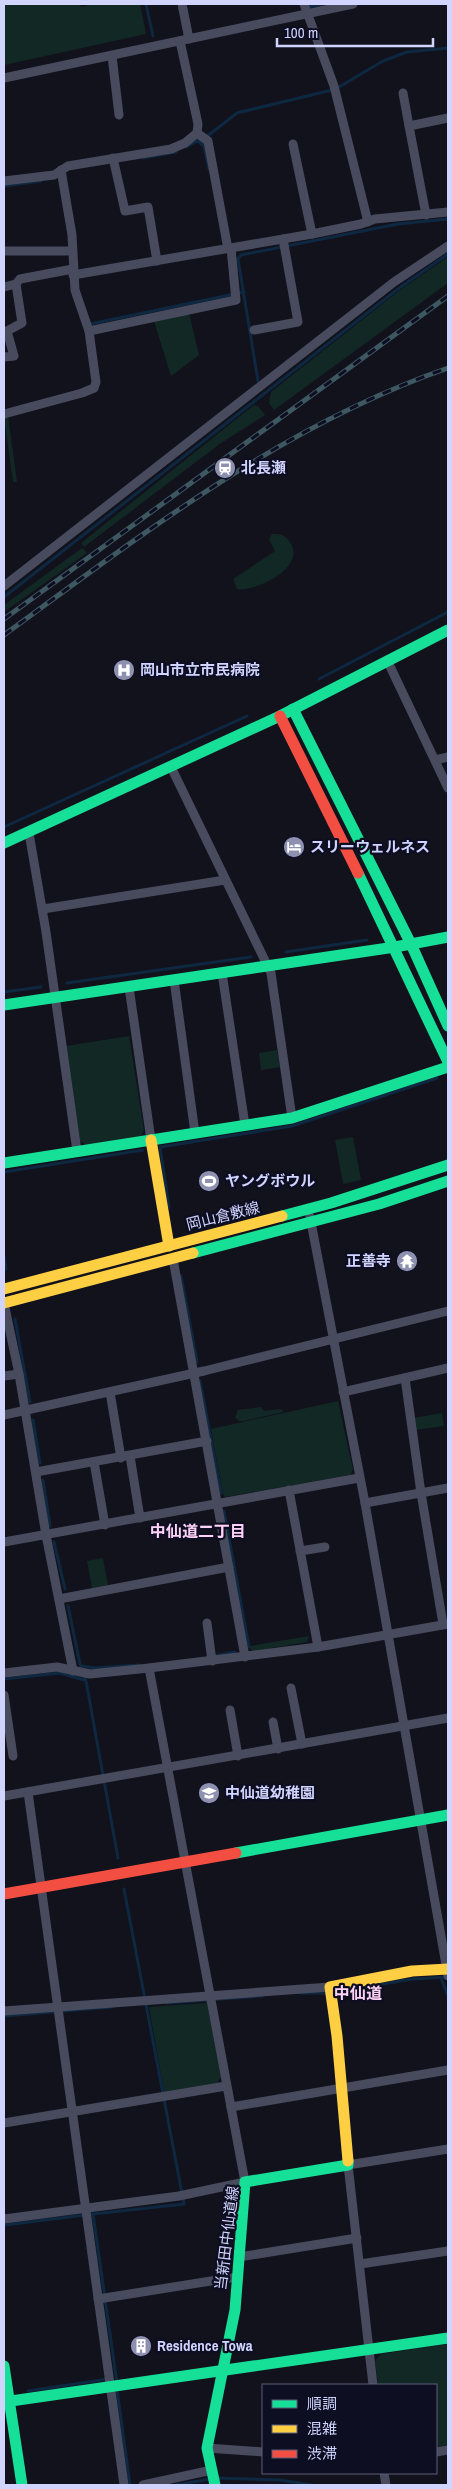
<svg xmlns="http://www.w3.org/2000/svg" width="452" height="2489" viewBox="0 0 452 2489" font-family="'Archivo Narrow','Noto Sans JP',sans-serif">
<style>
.green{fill:#112825}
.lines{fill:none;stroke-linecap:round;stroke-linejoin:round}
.stream{stroke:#0d2840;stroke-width:3}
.street{stroke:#484b5e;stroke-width:9}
.fast{stroke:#16e098;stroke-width:11}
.slow{stroke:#ffcf43;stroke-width:11}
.jam{stroke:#f24e42;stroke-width:11}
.rail-casing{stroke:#3e5862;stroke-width:5}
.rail{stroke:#0e0e22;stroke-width:3;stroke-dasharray:9;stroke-linecap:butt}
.labels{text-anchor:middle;stroke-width:4.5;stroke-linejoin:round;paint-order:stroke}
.poi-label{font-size:15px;font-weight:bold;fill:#d0d4fe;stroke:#0e0e22;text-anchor:start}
.street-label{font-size:15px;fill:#d0d4fe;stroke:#0e0e22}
.neighbourhood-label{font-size:16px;font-weight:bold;fill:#fed2f6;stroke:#0e0e22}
</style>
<rect width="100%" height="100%" fill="#12121d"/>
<g class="green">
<path d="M4,4H80L81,7L93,4H140L146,34L4,65Z"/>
<path d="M448,257V283L274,410L269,403L271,392L400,290Z"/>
<path d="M189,313L199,355L171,376L154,321Z"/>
<path d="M254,405L258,406L265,415L221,443L84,547L81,543Z"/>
<path d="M8,416L17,482H13L4,417Z"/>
<path d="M272,534C282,534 286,535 291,544C305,568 256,592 237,589L233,579L275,551L269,539Z"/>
<path d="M82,548L87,553L4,612V605Z"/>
<path d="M129,1036L144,1130L141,1136L86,1145L80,1141L66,1046Z"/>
<path d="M277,1050L280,1067L261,1070L259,1053Z"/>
<path d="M353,1137L361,1180L343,1184L335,1140Z"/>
<path d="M338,1401L353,1470L350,1475L225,1497L223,1494L211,1429Z"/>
<path d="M261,1407L264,1411L282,1409L283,1412L244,1421H239L235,1418L238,1410Z"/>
<path d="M442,1413L444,1426L415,1430L413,1418Z"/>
<path d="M103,1558L108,1585L92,1588L87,1561Z"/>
<path d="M309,1636L307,1642L254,1651L250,1649V1646Z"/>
<path d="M207,2003L221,2077L217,2083L164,2092L149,2007Z"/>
<path d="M448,2344V2445L436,2447V2385H378L375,2361L381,2354Z"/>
</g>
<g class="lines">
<g class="stream">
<path d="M146,4L153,36"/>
<path d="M309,7L323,4"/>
<path d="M339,87L383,61L407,52L448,48"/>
<path d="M198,141L204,146L209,169"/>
<path d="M186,147L210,134L237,113L332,90"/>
<path d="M143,158L176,152"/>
<path d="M4,186L41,181"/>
<path d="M90,324L244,292"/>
<path d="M258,381L238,259L241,255L398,224L448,219"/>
<path d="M4,597L398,289L448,254"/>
<path d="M319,679L448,612"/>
<path d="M4,827L247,716"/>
<path d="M286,952L367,940"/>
<path d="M67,983L251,957"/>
<path d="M4,992L41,987"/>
<path d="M4,1172L143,1150"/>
<path d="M169,1207L160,1147L292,1126L437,1078"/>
<path d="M4,1256L6,1269"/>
<path d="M181,1276L197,1362"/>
<path d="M15,1319L30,1402"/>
<path d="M200,1381L221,1493"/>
<path d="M33,1420L40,1463"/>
<path d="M43,1480L50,1526"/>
<path d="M224,1511L249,1647"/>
<path d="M54,1542L65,1589"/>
<path d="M68,1606L80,1664L86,1681L118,1858"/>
<path d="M214,1656L235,1652"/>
<path d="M82,1666L95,1668L139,1665"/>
<path d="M4,1679L60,1673L84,1680"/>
<path d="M441,1978L448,1996"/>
<path d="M342,1991L412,1979L448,1977"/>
<path d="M300,1993H329"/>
<path d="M166,2003L262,1996"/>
<path d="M4,2016L112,2007"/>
<path d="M5,2225L93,2214"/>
<path d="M117,2383L93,2214L184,2204L124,1889"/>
<path d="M117,2389L130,2485"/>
<path d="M28,2391L108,2379"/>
<path d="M216,2478L281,2480L311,2485"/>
<path d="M176,2485L210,2479"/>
</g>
<g class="street">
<path d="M182,4L189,39"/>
<path d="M304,4L334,86L368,222"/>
<path d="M112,56L119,115"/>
<path d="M4,78L353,4"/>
<path d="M403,93L409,126"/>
<path d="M197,133L208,141L228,249"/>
<path d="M293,144L312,234"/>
<path d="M113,158L125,211L148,207L157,261"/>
<path d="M4,181L54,175L68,166L171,149L185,143L197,133L198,124L180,41"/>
<path d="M426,215L409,126L448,118"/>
<path d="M4,251H72"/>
<path d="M73,275L312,234L361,224L375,219L448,212"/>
<path d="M4,287L16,284L20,279L73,269"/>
<path d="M254,330L298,322L283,239"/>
<path d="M89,331L236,300L231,248"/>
<path d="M4,357L14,356L7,331L22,323L16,284"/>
<path d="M4,414L82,393L94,388L96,382L89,331L75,290L72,235L61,170"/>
<path d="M4,586L394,282L448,246"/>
<path d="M387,660L448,788"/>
<path d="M435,760L448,757"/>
<path d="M171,767L271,973L292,1118"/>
<path d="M29,833L46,932L77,1151"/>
<path d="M43,909L225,880"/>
<path d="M222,973L245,1125"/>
<path d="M174,980L195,1133"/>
<path d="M129,987L151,1140"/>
<path d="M310,1217L365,1503L448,1976"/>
<path d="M173,1259L245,1657"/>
<path d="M4,1303L19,1374L46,1535L73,1671"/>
<path d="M4,1376L19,1374"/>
<path d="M405,1378L421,1493L443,1624"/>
<path d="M110,1392L121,1458"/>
<path d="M343,1392L448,1368"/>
<path d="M4,1415L204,1371L448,1311"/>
<path d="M130,1456L140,1518"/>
<path d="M94,1462L105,1525"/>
<path d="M36,1472L207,1441"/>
<path d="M289,1490L318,1647"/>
<path d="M365,1503L448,1488"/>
<path d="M4,1542L359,1478"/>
<path d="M300,1551L325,1547"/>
<path d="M59,1599L229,1567"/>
<path d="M207,1623L212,1661"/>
<path d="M4,1673L57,1667L90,1674L149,1668L318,1647L448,1624"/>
<path d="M291,1688L302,1744"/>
<path d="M4,1695L13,1756"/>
<path d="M230,1710L238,1756"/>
<path d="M273,1722L278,1749"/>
<path d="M28,1792L124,2485"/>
<path d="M4,1796L448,1718"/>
<path d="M4,2011L330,1987"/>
<path d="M231,2107L448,2070"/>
<path d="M4,2123L226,2086"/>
<path d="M4,2219L179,2196L245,2182L149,1668"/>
<path d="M239,2257L357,2238"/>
<path d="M360,2264L448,2251"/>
<path d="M98,2299L236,2277"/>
<path d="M373,2385L348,2165L448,2149"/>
<path d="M207,2448L263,2452"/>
<path d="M436,2452L448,2450"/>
<path d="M384,2473L386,2485"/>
<path d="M143,2485L212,2470"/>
</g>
<g class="fast">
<path d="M293,709L411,944L448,1026"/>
<path d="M4,843L280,716L448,630"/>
<path d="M358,873L448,1062"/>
<path d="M4,1005L395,947L448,937"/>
<path d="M4,1163L292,1118L448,1067"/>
<path d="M282,1216L331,1203L448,1165"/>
<path d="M193,1253L379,1204L448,1181"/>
<path d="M236,1853L448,1815"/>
<path d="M4,2366L22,2485"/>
<path d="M4,2402L448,2338"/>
<path d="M215,2485L207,2448L235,2310L245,2182L348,2165V2161"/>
</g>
<g class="slow">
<path d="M151,1140L169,1246"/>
<path d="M4,1289L282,1216"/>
<path d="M4,1303L193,1253"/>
<path d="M348,2161L337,2036L330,1987L412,1971L448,1969"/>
</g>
<g class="jam">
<path d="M280,716L358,873"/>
<path d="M4,1894L236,1853"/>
</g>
<g class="rail-casing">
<g id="rail">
<path d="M4,619L448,296"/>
<path d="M4,635C144,533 283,425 448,368"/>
</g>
</g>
<use href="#rail" class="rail"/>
</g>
<defs>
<g id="station-disc" transform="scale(1.125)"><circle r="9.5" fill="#8e90af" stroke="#0e0e22"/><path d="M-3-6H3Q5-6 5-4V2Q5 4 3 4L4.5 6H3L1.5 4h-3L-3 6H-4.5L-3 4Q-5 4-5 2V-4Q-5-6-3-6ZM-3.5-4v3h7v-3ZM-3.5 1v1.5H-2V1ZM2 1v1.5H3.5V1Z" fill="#fff"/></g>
<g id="hospital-disc" transform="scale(1.125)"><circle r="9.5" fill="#8e90af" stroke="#0e0e22"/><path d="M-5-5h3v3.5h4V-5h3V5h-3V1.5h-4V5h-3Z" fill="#fff"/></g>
<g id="hotel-disc" transform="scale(1.125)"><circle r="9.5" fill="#8e90af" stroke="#0e0e22"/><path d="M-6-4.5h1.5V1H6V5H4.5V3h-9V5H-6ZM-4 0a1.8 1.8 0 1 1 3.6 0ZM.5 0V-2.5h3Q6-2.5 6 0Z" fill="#fff"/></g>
<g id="stadium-disc" transform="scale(1.125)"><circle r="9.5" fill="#8e90af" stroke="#0e0e22"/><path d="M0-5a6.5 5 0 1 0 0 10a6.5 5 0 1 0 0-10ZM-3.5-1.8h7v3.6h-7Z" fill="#fff"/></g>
<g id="temple-disc" transform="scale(1.125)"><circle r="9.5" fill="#8e90af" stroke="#0e0e22"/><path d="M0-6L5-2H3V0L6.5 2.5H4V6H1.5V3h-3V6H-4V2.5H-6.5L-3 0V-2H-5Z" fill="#fff"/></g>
<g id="school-disc" transform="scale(1.125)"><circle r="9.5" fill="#8e90af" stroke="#0e0e22"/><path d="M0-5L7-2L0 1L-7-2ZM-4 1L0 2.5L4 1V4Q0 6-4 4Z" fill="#fff"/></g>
<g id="building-disc" transform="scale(1.125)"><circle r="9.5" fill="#8e90af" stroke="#0e0e22"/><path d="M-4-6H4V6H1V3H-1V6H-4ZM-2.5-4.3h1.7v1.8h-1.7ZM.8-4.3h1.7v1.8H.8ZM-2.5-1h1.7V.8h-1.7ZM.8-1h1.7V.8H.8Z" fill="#fff"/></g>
</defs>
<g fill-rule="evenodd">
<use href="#station-disc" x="225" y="468"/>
<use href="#hospital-disc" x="124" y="670"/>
<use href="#hotel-disc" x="294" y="847"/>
<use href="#stadium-disc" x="209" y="1181"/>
<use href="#temple-disc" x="407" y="1261"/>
<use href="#school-disc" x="209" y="1793"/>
<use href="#building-disc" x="141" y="2346"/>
</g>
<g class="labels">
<g class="poi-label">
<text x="241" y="473">北長瀬</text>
<text x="140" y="675">岡山市立市民病院</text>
<text x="310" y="852">スリーウェルネス</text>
<text x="225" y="1186">ヤングボウル</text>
<text x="391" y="1266" text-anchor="end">正善寺</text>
<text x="225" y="1798">中仙道幼稚園</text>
<text x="157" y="2351">Residence Towa</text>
</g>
<g class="street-label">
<text transform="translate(223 1216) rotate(-14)" y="5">岡山倉敷線</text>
<text transform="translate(227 2238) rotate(-83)" y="5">当新田中仙道線</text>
</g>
<g class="neighbourhood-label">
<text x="198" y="1537">中仙道二丁目</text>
<text x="358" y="1999">中仙道</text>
</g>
</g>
<rect width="452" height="2489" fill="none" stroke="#d0d4fe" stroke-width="10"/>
<rect x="262" y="2384" width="175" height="90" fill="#0e0e22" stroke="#5c5d7a"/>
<rect x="272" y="2400" width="25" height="8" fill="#16e098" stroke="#5c5d7a"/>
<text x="307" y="2409" font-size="15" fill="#d0d4fe">順調</text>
<rect x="272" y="2425" width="25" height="8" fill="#ffcf43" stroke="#5c5d7a"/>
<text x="307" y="2434" font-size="15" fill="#d0d4fe">混雑</text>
<rect x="272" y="2450" width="25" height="8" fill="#f24e42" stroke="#5c5d7a"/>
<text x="307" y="2459" font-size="15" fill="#d0d4fe">渋滞</text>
<path d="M277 38v8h156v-8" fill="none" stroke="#d0d4fe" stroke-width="2.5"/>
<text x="284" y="38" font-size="15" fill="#d0d4fe" stroke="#0e0e22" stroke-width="4" paint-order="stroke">100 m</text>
</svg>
